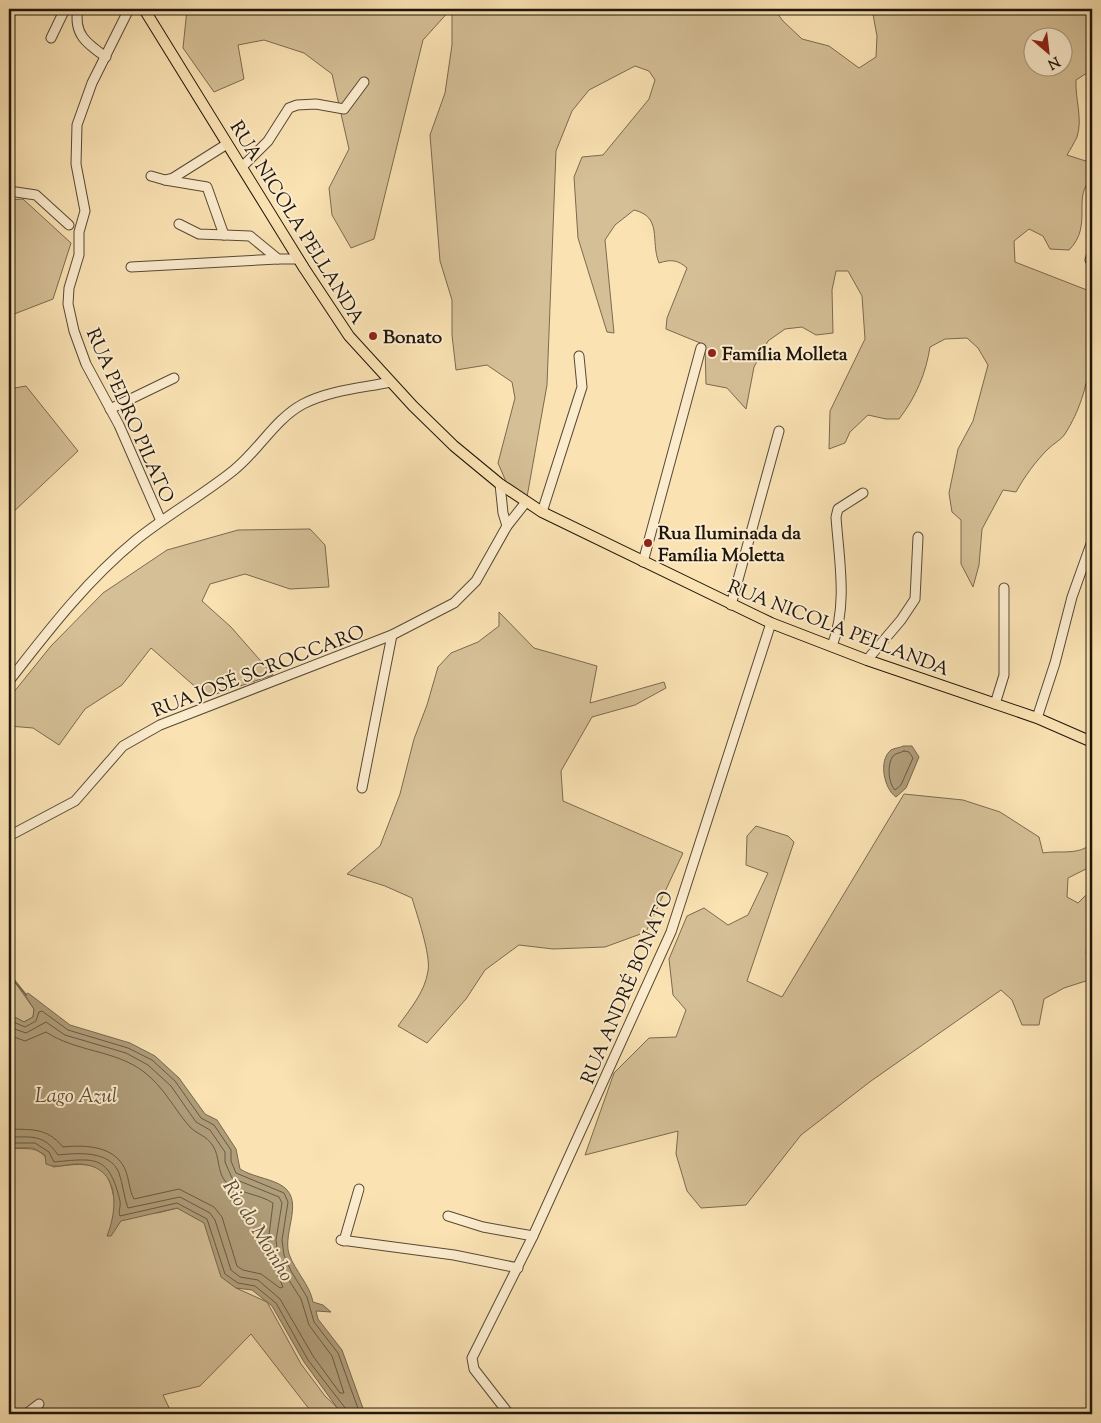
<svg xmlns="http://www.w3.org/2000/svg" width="1101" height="1423" viewBox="0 0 1101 1423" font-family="'Sorts Mill Goudy',serif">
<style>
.green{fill:#d5bf96;stroke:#7a6a50;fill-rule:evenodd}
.water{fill:#b09d7a;stroke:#76674e}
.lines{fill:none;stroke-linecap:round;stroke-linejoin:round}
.shore{stroke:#685a42;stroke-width:1}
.stream{stroke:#76674e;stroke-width:2}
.minor-casing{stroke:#564935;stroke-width:11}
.major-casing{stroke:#1f160b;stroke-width:12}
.minor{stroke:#fcecce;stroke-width:9}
.major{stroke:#fae2b3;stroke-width:10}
.poi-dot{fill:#8f2418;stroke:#fcecce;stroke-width:2}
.labels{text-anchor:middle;stroke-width:4;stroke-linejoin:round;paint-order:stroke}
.street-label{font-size:19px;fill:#1f160b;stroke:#fcecce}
.poi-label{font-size:19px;font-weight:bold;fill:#1f160b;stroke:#fcecce;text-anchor:start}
.water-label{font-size:20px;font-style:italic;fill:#594c37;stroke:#fcecce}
</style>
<rect width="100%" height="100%" fill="#fae2b3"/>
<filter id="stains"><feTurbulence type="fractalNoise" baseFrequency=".004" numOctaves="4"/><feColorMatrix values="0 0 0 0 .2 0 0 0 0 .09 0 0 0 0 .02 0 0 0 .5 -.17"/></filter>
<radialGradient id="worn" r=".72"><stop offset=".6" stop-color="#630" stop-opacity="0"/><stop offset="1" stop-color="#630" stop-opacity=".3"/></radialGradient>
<g class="green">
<path d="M187,9H451L423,40L374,239L351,248L332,215L329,188L349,149L332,74L304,53L264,40L238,45L244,79L214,92L183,48Z"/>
<path d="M452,9H774L783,21L802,39L829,46L859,68L876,57L877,36L872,9H1092V71H1090L1076,80C1075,99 1083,119 1077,137C1074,143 1070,150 1067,155L1092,163V179C1071,196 1094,225 1069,250L1050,249L1043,236L1029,229L1014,241L1015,262L1092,292C1092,343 1094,388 1065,434C1061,440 1053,444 1048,449C1035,462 1025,476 1016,492L1003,490L982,529L979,565L973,587L961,564V520L952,512L949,493L958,449L973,421L988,365L978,348L967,338L945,339L930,347C926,373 916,397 899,419H886L868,415L850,432L845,443L829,449L830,411L865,339L862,296L848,271H836L832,290L833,333L816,335L802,327L785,329L768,341L754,367L746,409L727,388L706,384L705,345L666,329L667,318L687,268C678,260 671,259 659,263C650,241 663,217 634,210L615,225L605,240L614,333L607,332L578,238L574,177L582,157L603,155L649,99L655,80L649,71L635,66L589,90L572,111L556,151L547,385L527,497L507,484L498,463L515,398L512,382L487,365L456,370L452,335V300L440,261L430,135L445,93L452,45ZM1034,38H1064V68H1034Z"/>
<path d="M23,199L71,243L53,299L9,316V200Z"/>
<path d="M26,386L78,451L9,516V389Z"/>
<path d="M310,529L325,545L329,587L290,589L245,574L210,584L202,601L231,627L273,675L207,697L151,648L122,685L85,709L59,745L33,728L9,726V698L51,646L103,593L167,550L238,530Z"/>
<path d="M499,612L534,648L597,666L590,703L664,682L666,688L635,705L592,717L561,771L563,801L683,853L646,932L605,947L553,949L519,945L485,970L466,999L427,1043L398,1026C410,1009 425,992 428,971C431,955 417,915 412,898L385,886L347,874L380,846L400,794L414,739L427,705L438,667L451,653L478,642L499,626Z"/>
<path d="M904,794L963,800L1000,812L1039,837L1043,853C1060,850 1079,856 1092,843V866L1068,878L1067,897L1078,903L1092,889V928L1088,933L1086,954L1092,955V979L1064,988L1044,999L1039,1025H1022L1012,1000L1001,990L871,1081L801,1135L746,1205L701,1208L687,1191L676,1154L678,1131L585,1155L614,1073L649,1038L676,1037L686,1010L673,995L669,959L687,916L704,908L728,925L748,915L768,873L746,865L747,836L756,826L788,836L794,842L747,981L782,997Z"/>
<path d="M9,974L34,1009L33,1017L24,1022L9,1014Z"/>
<path d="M9,1148C33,1150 38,1144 53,1167C69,1165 100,1159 108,1178C112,1186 113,1196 116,1205L157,1213L178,1208L205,1223L236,1288L267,1302L301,1364L325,1396L344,1414H313L251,1334L200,1386L163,1395L172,1414H9Z"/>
</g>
<g class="water">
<path d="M903,746H912L919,757L906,788L896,797C884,789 878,760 891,750C894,748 900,748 903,746Z"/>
<path d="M28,993L70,1025L130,1043L155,1056L179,1078L205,1114L217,1120L236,1149L240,1169C251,1176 267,1178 279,1184C307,1198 282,1231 289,1254C295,1271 310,1285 313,1302L323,1305L331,1312L316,1311L318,1319L342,1350L365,1414H345L338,1409L304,1362L272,1306L252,1290L236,1288L221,1277L204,1223L177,1208L121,1221L111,1236H107C119,1206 119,1164 77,1164C66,1164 57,1169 46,1164L45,1155L33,1148H9V1014L24,1022L33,1017L34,1009L25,995Z"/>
</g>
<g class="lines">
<g class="shore">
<path d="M904,751L909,752L913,758L901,785L895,790C888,783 887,764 893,756C895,753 901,753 904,751Z"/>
<path d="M9,1020L25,1027L36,1021L39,1012L42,1011L68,1030L128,1048L152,1060L175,1081L201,1118L214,1125L231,1150V1161L236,1173L284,1193L288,1202L282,1240L284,1255L291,1271L307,1297L314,1322L338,1353L360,1414"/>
<path d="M9,1027L26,1033L46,1022L65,1035L126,1053L148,1065L171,1086L196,1122L210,1130L225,1152V1162L232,1178L279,1197L282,1203L276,1240L278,1257L285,1274L301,1299L309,1325L332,1356L344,1393H340L313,1356L280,1299L258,1280L240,1277L231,1270L215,1220L210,1213L180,1197L128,1208C124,1198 123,1184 119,1173C110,1150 77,1153 58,1155C44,1134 32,1137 9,1137"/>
<path d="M9,1035L25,1041L46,1032C76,1052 116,1050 144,1072C164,1087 174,1109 190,1127C198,1135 206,1135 213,1146C220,1157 217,1171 225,1181C235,1193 260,1194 273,1203L268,1243L271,1259L283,1287L280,1288L261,1274L243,1270L237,1266L222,1217L214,1207L179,1189L134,1199C129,1190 129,1178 125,1169C114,1145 84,1145 63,1147C46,1127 32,1130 9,1129"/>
<path d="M9,1143H35L49,1152L54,1162C96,1158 109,1155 120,1201C121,1207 118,1211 120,1216L177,1203L207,1219L225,1274L238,1283L255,1286L276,1303L308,1360L346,1409L347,1414"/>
</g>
<path class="stream" d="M9,974L26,995"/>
<g class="minor-casing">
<g id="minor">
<path d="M78,9C73,34 87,44 106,57"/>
<path d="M129,9L92,83L77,125L76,164L85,211L79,232V255L69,288L68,304L74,331L86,364L119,425L161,521"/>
<path d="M51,38L65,9"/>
<path d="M242,167L268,141L289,108L297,105L316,104L344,109L364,82"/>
<path d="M151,176L165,180L173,178L227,144"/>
<path d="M165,180L207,187L224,235"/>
<path d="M9,191L36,195L69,225"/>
<path d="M179,224L199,234L250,236L278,259H298"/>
<path d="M1090,260L1092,253"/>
<path d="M131,267L278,259"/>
<path d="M110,409L174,378"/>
<path d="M500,484L503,513L507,526"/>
<path d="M542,512L582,387L579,356"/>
<path d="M643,562L701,348"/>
<path d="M731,605L779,431"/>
<path d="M832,646C848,605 839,560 836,517L838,509L863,493"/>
<path d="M867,660L901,620L915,599L918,537"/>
<path d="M9,681C48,631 86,581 136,540C167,515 203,495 234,470C259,450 275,419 303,404C330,390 362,388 391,382"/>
<path d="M995,704L1004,675V588"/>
<path d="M1037,718L1055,663L1072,597L1092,541"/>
<path d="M362,788L392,635"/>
<path d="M9,836L75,801L123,746L160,725L392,635L454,603L476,581L507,526L526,502"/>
<path d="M448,1216L483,1227L533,1236"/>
<path d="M341,1240L454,1255L518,1268"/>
<path d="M344,1241L359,1189"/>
<path d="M26,1414L39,1404"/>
<path d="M509,1414L474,1369L472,1358L533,1236L671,932L771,623"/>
</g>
</g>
<g class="major-casing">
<path id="major" d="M144,9L304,268L349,336L413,406L454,446L500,484L542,512L771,623L867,660L1037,718L1092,742"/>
</g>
<use href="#minor" class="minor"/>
<use href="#major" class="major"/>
</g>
<g class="poi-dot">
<circle cx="373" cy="336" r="5"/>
<circle cx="712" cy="353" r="5"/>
<circle cx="648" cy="543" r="5"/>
</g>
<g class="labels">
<g class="street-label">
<text transform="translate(298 222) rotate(58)" y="7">RUA NICOLA PELLANDA</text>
<text transform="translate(131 415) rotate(66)" y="7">RUA PEDRO PILATO</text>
<text transform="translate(839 627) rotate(21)" y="7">RUA NICOLA PELLANDA</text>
<text transform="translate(258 670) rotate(-21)" y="7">RUA JOSÉ SCROCCARO</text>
<text transform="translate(626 987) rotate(-67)" y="7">RUA ANDRÉ BONATO</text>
</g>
<g class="poi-label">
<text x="383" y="343">Bonato</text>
<text x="722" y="360">Família Molleta</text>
<text x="658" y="539">Rua Iluminada da<tspan x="658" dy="22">Família Moletta</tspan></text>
</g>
<g class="water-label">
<text x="76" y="1102">Lago Azul</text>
<text transform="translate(259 1230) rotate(58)" y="7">Rio do Moinho</text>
</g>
</g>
<rect width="1101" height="1423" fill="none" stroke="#fae2b3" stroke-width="30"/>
<rect x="10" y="10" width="1081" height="1403" fill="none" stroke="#1f160b" stroke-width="2.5"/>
<rect x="15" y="15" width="1071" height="1393" fill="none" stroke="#1f160b"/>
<g transform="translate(1048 52) rotate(152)"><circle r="24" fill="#fcecce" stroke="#a49680"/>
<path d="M0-4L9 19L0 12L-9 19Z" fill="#8f2418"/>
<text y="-8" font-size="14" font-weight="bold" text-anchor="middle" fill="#1f160b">N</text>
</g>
<rect width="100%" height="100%" filter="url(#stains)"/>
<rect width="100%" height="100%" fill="url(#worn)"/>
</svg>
